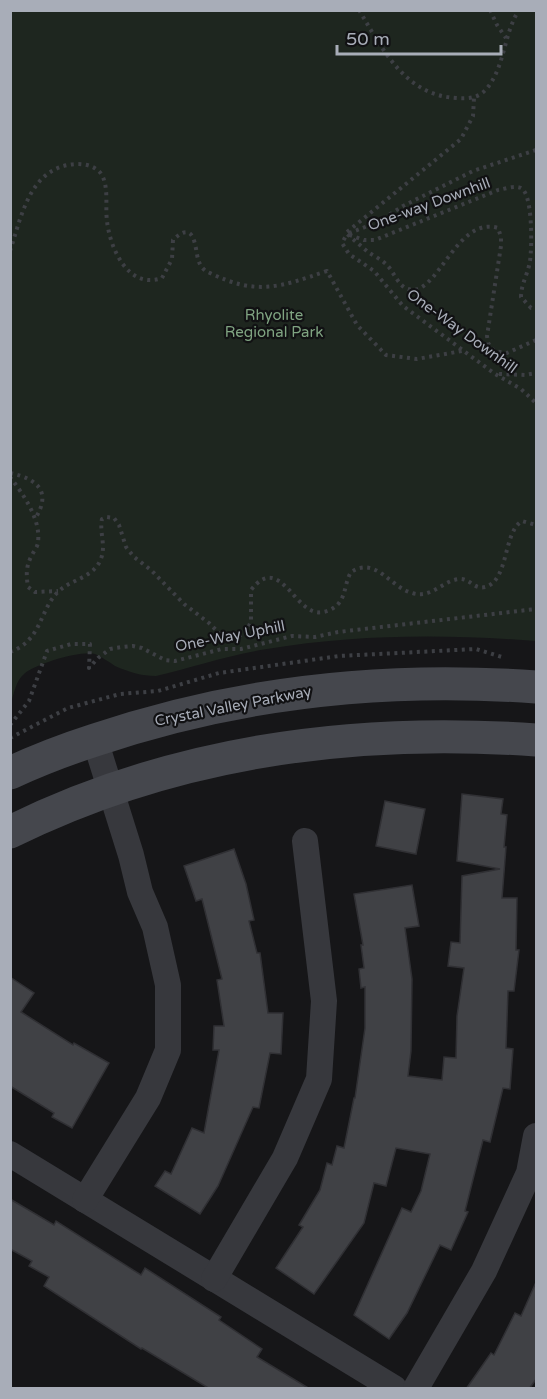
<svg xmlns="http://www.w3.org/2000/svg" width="547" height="1399" viewBox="0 0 547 1399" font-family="'Varela Round',sans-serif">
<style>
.green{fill:#1e261f}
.building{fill:#404145;stroke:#303034;stroke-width:1.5}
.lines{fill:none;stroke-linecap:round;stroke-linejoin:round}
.path{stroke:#3d3f44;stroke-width:4;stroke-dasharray:3 4.5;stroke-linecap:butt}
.street{stroke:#37383d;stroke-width:26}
.secondary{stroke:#45474d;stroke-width:33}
.labels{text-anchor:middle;stroke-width:4.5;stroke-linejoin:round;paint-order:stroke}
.street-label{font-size:15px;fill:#a8adb8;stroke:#111113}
.park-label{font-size:15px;fill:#7fa381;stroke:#111113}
</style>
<rect width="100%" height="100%" fill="#161618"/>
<path class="green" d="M11,10L536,11V641C447,634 356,634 267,649C229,655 193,667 156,676C141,676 129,672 115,666C109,662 102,657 95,654C81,650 35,664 24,674C16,681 14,693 11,703Z"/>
<g class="building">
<path d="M462,794L503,799L501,814L507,815L504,847H506L502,898H517L516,950H519L514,991H508L506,1048L513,1049L510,1089L503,1088L490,1142L483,1140L465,1211L468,1212L451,1250L440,1245L407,1313L389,1339L354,1315L402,1208L411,1212L421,1191L430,1154L396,1148L386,1186L374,1183L364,1223L314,1294L276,1268L303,1227L299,1225L320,1190L327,1163L332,1165L337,1146L344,1148L354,1098H355L365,1028V987L361,988L359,969L364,968L361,945H363L354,894L412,885L419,926L405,928L412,979L411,1051L408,1076L442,1080L444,1057L456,1058L457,1016L464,968L448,966L451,942L460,943L462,876L500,869L457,861Z"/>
<path d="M385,801L425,809L416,854L376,846Z"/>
<path d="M234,849L246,884L254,920L249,921L257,953H260L268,1013H283L281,1054L270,1053L259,1108L253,1107L218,1186L200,1214L155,1186L165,1171L171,1174L192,1128L204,1133L219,1050H213L214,1026H224L217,980L222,979L202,899L196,901L184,866Z"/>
<path d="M10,977L34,993L21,1012L73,1045L74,1043L109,1063L72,1128L52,1117L54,1113L10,1086Z"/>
<path d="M10,1199L54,1225L56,1221L141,1275L145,1268L221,1317L219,1320L262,1349L257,1357L310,1389H210L142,1348L141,1349L44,1286L49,1277L29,1266L32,1261L10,1249Z"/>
<path d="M537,1280V1378L529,1389H466L491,1353L494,1355L515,1313L521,1316Z"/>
</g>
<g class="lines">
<g class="path">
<path d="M359,10C383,50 405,95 456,98C469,99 480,98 488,87C505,65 504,33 519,10"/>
<path d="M490,10L497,25L506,38"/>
<path d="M536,150L473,171L403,206L378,222L347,234L364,240H375L498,190C505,189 514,185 521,188C533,194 532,248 530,261C528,274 521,284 521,297L531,308H536"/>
<path d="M347,232L461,139L473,116L474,98"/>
<path d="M10,251C22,215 30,165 78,164C87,164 97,167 102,175C109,189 105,206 107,221C110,248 128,290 162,278L172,259L173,240C195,218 195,248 198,259C200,266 204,271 210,273C257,296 280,287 327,271L357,325L386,355L417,359L462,351"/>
<path d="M536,340L507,353L494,351L488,343L487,336L501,246V237L498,228C456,215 437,299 408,289C398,286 394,272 387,265C382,260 374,256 368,252C361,246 354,240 347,234L342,243L349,254L374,271L403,306L495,374L521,389L536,403"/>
<path d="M499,374L525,375L536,373"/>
<path d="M10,473C38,479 52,492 35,519"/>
<path d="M10,477C23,494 41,519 38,542C38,546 34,551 32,555C26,566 26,574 28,587L35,592L58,591"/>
<path d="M10,652C43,640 39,609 59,591C72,579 92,578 100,561C107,547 99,533 102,519L107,517L114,518L119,525L126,547L134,557L151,570L184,604L209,623L220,634L232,639L246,633L251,621V590C281,551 295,618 323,612C329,611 335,608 339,603C346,594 345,582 351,572C376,556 390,587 412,593C431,599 442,581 459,579C470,578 474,590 485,587C509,581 503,532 522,521L536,525"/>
<path d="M10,725L29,701L47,651L71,644H90L89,668L98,658L110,649L122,647L133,646L142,648L165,660L175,661L222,649H241L292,636L315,637L338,632L536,609"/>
<path d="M10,738L68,708L120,694L158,691L219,673L339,656L476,649L502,657"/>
</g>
<g class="street">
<path d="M10,1154L394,1388"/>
<path d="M85,1200L148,1098L168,1050V985L155,927L140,892L131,855L95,740"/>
<path d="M214,1279L285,1158L319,1079L324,1001L305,841"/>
<path d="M416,1388L484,1271L529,1173L536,1136"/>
</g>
<g class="secondary">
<path d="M10,773C38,760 67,749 95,740C240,691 385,676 536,687"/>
<path d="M10,832C176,750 354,727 536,740"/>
</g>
</g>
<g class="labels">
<g class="street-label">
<text transform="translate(429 204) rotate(-20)" y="5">One-way Downhill</text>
<text transform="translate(462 331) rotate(36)" y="5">One-Way Downhill</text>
<text transform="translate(230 636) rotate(-11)" y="5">One-Way Uphill</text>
<text transform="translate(233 706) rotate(-11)" y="5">Crystal Valley Parkway</text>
</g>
<g class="park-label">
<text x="274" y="320">Rhyolite<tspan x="274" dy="17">Regional Park</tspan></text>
</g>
</g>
<rect width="547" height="1399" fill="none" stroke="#a8adb8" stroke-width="24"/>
<path d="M337 45v9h164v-9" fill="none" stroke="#a8adb8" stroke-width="3"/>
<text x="346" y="45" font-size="18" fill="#a8adb8" stroke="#111113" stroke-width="4.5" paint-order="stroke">50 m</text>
</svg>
